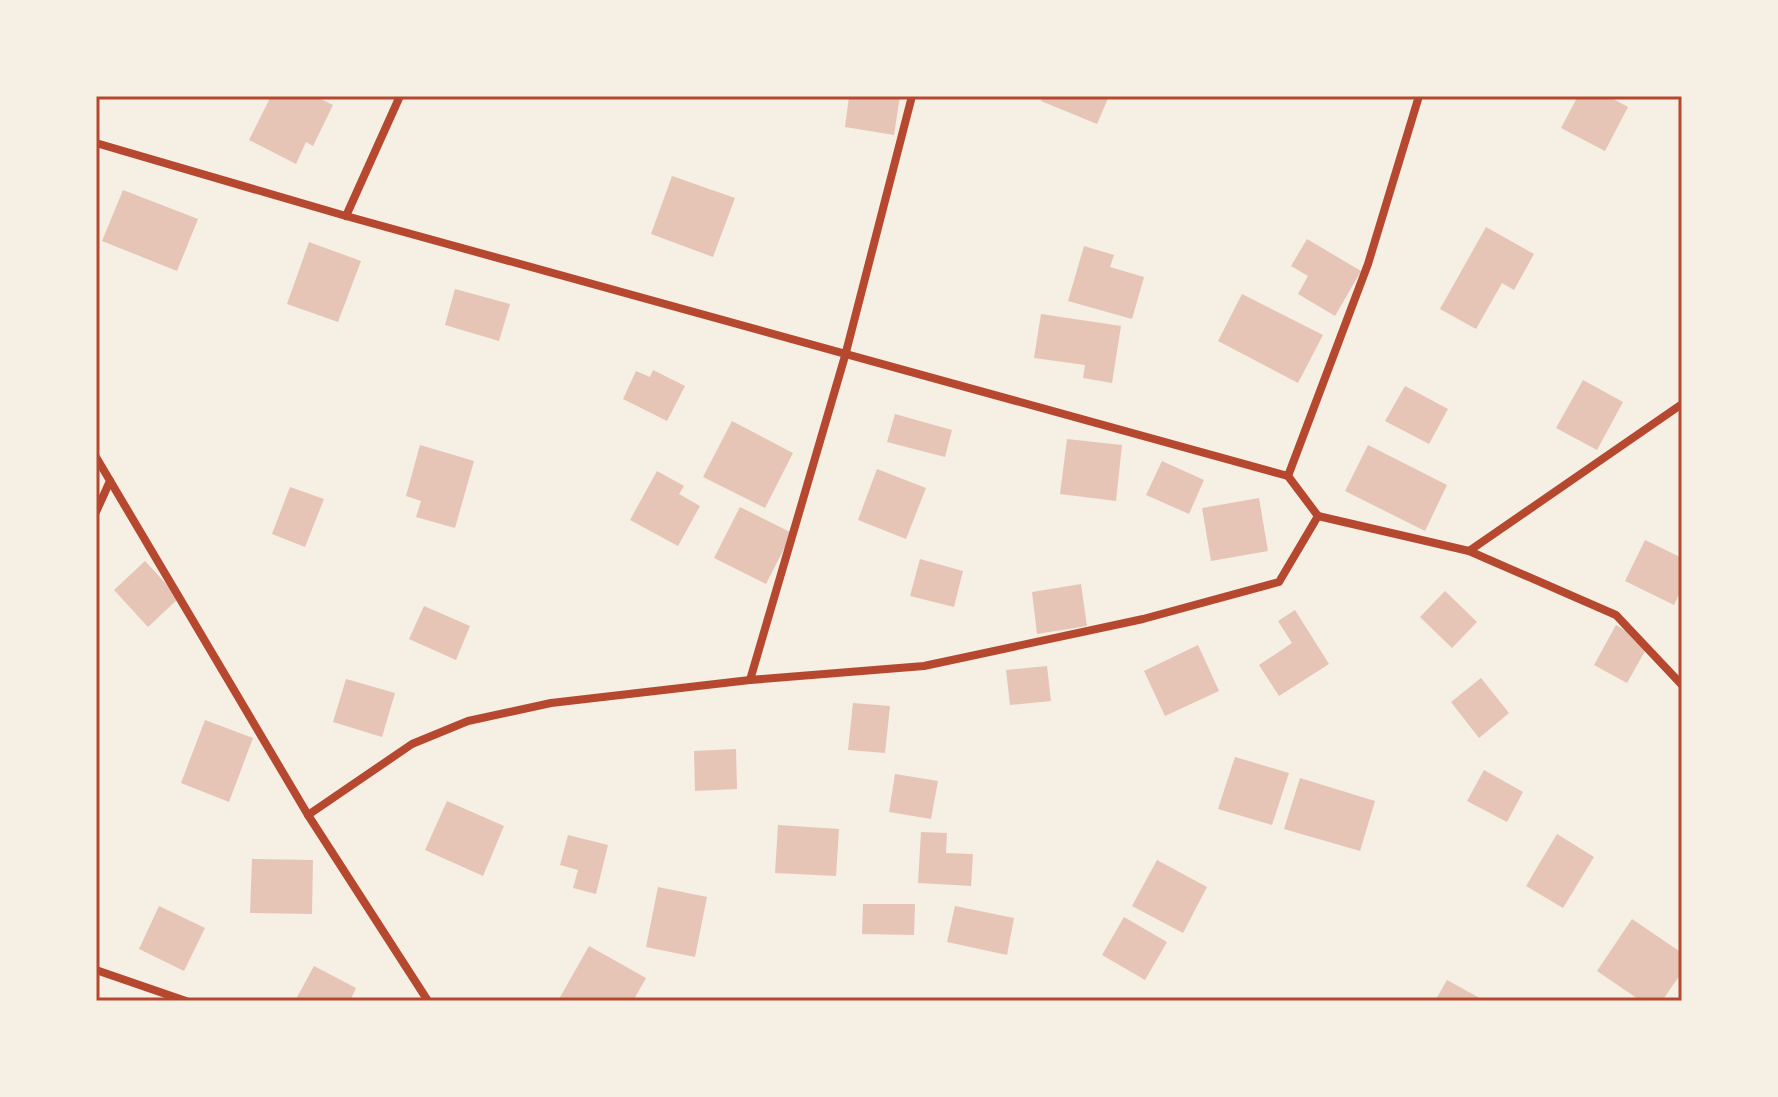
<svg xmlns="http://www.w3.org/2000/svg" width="1778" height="1097" viewBox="0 0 1778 1097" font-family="Commissioner,sans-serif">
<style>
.building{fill:#e6c5b7}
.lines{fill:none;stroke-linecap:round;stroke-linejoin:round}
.minor{stroke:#b5482f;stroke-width:8}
.neatline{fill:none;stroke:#b5482f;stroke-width:3}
</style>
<rect width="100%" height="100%" fill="#f6efe4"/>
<g class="building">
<path d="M271,96H315L333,105L313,146L306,142L296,164L249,140Z"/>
<path d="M849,96H900L894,135L845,127Z"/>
<path d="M1043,96H1109L1097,124L1041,101Z"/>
<path d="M1578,96H1608L1628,107L1605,151L1561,128Z"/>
<path d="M672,176L735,198L713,257L651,234Z"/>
<path d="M123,190L198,219L177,271L102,241Z"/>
<path d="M1486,227L1534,254L1514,290L1502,283L1476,329L1440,309Z"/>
<path d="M1307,239L1361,271L1335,316L1298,294L1308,276L1291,266Z"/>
<path d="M309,242L361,261L338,322L287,304Z"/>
<path d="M1084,246L1114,255L1110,267L1144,277L1132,319L1068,301Z"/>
<path d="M455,289L510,304L499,341L445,325Z"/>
<path d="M1242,294L1323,335L1298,383L1218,341Z"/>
<path d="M1041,314L1121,326L1112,383L1083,378L1085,365L1034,358Z"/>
<path d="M653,370L685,386L667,421L623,399L636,371L650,377Z"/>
<path d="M1583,380L1623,402L1597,450L1556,428Z"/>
<path d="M1405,386L1448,409L1429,444L1385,421Z"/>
<path d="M895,414L952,430L945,457L887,442Z"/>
<path d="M732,421L793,453L765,508L703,477Z"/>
<path d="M1067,439L1122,445L1116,501L1060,494Z"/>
<path d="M420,445L474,461L455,528L416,517L421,501L406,496Z"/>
<path d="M1368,445L1447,485L1425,531L1345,491Z"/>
<path d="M1162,461L1204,480L1189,514L1146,495Z"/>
<path d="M877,469L926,488L906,539L858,520Z"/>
<path d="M657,471L684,486L679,494L700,506L678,546L630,520Z"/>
<path d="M290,487L324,499L305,547L272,534Z"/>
<path d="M1259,498L1268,551L1211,561L1202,508Z"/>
<path d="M740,507L792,533L766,584L714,558Z"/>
<path d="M1645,540L1682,558V588L1674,605L1625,581Z"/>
<path d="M920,559L963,571L954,607L910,596Z"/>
<path d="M145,561L179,598L148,627L114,590Z"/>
<path d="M1081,584L1087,626L1037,634L1032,592Z"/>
<path d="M1445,591L1477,622L1452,648L1420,617Z"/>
<path d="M424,606L470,626L456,660L409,639Z"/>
<path d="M1295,610L1329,664L1279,696L1259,665L1292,643L1278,621Z"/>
<path d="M1616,625L1649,644L1627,683L1594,665Z"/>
<path d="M1198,645L1219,691L1165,716L1144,671Z"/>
<path d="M1047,666L1051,701L1010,705L1006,670Z"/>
<path d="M1481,678L1509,713L1479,738L1451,702Z"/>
<path d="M346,679L395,693L382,737L333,722Z"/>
<path d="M853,703L890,706L885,753L848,750Z"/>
<path d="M205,720L253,738L229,802L181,783Z"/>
<path d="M736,749L737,789L695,791L694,751Z"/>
<path d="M1235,757L1289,773L1272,825L1218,809Z"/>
<path d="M1484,770L1523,792L1507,822L1467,801Z"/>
<path d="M895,774L938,781L931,819L889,812Z"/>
<path d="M1300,778L1375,801L1360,851L1284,829Z"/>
<path d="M447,801L504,826L483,876L425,850Z"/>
<path d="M778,825L839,829L836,876L775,873Z"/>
<path d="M921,832L947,833L946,853L973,854L971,886L918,883Z"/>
<path d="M1557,834L1594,857L1563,908L1526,886Z"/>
<path d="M568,835L608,845L596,894L573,888L578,870L560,865Z"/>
<path d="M252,859L313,860L312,914L250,913Z"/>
<path d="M1157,860L1207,887L1183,933L1132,906Z"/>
<path d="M658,887L707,897L695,957L646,947Z"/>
<path d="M863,904H915L914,935L862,934Z"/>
<path d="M159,906L205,928L184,971L139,949Z"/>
<path d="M955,906L1014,918L1007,955L947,942Z"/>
<path d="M1124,917L1167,942L1145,980L1102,955Z"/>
<path d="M1632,919L1682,953V972L1662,1001H1641L1597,971Z"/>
<path d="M589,946L646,978L633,1001H558Z"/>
<path d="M314,966L356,988L350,1001H295Z"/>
<path d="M1447,980L1485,1001H1435Z"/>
</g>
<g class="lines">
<g class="minor">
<path d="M96,143L346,216L1288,476L1368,264L1419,96"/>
<path d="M346,216L400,96"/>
<path d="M96,457L308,815L428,1001"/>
<path d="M1288,476L1318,516"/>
<path d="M96,512L110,481"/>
<path d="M1469,551L1616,615L1682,685"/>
<path d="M750,680L845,356L912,96"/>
<path d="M308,815L412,744L468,721L551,703L750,680L924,666L1143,619L1279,582L1318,516L1469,551L1682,404"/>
<path d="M96,970L186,1001"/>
</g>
</g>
<rect width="1778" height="1097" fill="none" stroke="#f6efe4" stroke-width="196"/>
<rect x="98" y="98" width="1582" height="901" class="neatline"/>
</svg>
